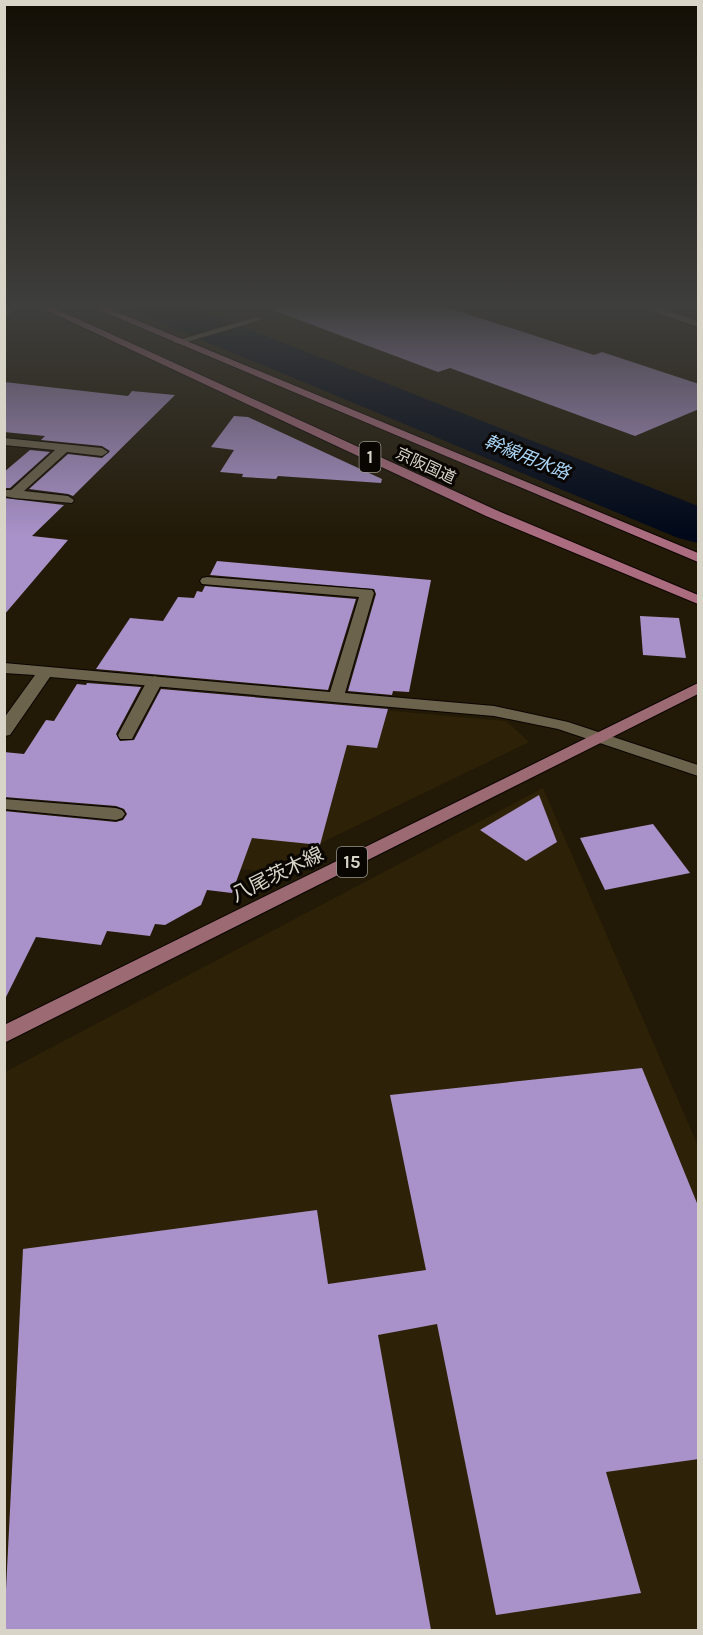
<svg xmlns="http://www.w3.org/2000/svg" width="703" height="1635" viewBox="0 0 703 1635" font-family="Karla,'Noto Sans JP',sans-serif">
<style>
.built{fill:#2d2207}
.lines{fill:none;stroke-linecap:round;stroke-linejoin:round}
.river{fill:#000819;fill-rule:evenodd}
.building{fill:#a992c9}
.service-casing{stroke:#0b0500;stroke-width:2}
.minor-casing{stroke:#0b0500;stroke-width:2}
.primary-casing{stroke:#0b0500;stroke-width:2}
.trunk-casing{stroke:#0b0500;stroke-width:2}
.service{fill:#6c634d;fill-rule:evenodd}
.minor{fill:#6c634d;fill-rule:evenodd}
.primary{fill:#9b6a73;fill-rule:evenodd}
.trunk{fill:#ab6c80;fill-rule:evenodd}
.labels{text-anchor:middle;stroke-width:6;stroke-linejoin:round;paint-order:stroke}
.far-street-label{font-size:16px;fill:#d9d4c8;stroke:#090602}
.shield{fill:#090602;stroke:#9b968d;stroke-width:1.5}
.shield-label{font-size:18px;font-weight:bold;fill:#d9d4c8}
.far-water-label{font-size:18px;font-style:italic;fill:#aad6f9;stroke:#090602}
.street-label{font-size:20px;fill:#d9d4c8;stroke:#090602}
</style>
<rect width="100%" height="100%" fill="#221a07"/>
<g class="built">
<path d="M223,696L506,721L529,742L263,871L150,861Z"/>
<path d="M543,788L698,1146V1630H5V1072Z"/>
</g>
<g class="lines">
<path class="river" d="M136,307H193L698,506V543L678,538L142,315Z"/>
</g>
<g class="building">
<path d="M275,307H446L594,355L602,352L699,384V409L635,436L450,368L438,372L275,311Z"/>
<path d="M4,382L128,396L132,391L175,395L73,496L68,494L29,489L68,454L102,458L110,451L102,446L41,440L45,436L4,432Z"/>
<path d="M234,416L248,417L382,479L381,483L278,476L276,479L242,477L243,474L220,472L234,450L211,447Z"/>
<path d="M30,450L50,452L10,488H4V472Z"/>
<path d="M4,498L64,505L32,536L68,540L4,615Z"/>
<path d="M217,561L431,580L409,692L393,691L392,695L348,691L376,594L374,589L210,575Z"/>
<path d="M205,586L356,599L328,690L96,669L130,618L163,621L178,597L194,598L197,591L202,592Z"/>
<path d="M640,616L679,618L686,658L643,655Z"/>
<path d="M87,683L141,687L116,734L120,741L134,740L161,689L388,709L377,748L347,745L320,845L252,838L232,893L207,890L201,905L165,925L155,924L150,936L107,931L101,945L36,937L4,1001V811L116,822L123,820L127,814L124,809L116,806L4,797V752L24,754L46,720L54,721L77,684L86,685Z"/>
<path d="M539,795L557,842L526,861L480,830Z"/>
<path d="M653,824L690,873L605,890L580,838Z"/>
<path d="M642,1068L699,1208V1459L606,1472L641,1593L496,1615L437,1324L378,1335L431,1630H4L23,1249L317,1210L328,1284L426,1270L390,1095Z"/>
</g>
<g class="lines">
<g class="service-casing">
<g id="service">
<path d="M640,307H655L698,321V327Z"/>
<path d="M155,676L163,681L134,735L132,739H120L118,735L147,681Z"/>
<path d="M4,799L116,808L122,810L125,814L122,818L116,820L4,809Z"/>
</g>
</g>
<g class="minor-casing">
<g id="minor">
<path d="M8,307H18L4,319V311Z"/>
<path d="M256,317L264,319L180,344L172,342Z"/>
<path d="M4,438L102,448L108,452L102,456L67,452L24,491L68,496L74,500L72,503L14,498L4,496V490H11L55,450L4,445Z"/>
<path d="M207,577L372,590L374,593L345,693L494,706L568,722L698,765V776L558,729L494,716L50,677L10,735L4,736V718L35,675L4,673V663L330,692L359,597L202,584L200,581L202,578Z"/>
</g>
</g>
<g class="primary-casing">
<path id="primary" d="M698,683V694L4,1043V1025Z"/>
</g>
<g class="trunk-casing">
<g id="trunk">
<path d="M40,307H52L496,510L698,595V604L486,516Z"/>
<path d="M92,307H105L698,553V562Z"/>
</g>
</g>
<use href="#service" class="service"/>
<use href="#minor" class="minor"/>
<use href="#primary" class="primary"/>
<use href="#trunk" class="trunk"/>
</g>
<linearGradient id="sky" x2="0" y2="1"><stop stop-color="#130e04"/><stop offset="0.57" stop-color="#3e3e3c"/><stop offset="1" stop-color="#3e3e3c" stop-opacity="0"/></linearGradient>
<rect width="703" height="536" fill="url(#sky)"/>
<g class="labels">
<g class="far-street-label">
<text transform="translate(426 465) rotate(25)" y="6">京阪国道</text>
</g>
<g class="shield">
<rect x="359.5" y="442" width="21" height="30" rx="4.5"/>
<rect x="337" y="847" width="30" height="30" rx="4.5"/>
</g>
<g class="shield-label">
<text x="370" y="463">1</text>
<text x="352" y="868">15</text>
</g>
<g class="far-water-label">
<text transform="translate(527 457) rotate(22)" y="6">幹線用水路</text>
</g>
<g class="street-label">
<text transform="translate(277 874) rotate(-26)" y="7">八尾茨木線</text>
</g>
</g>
<rect width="703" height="1635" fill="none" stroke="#d9d4c8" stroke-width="12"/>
</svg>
